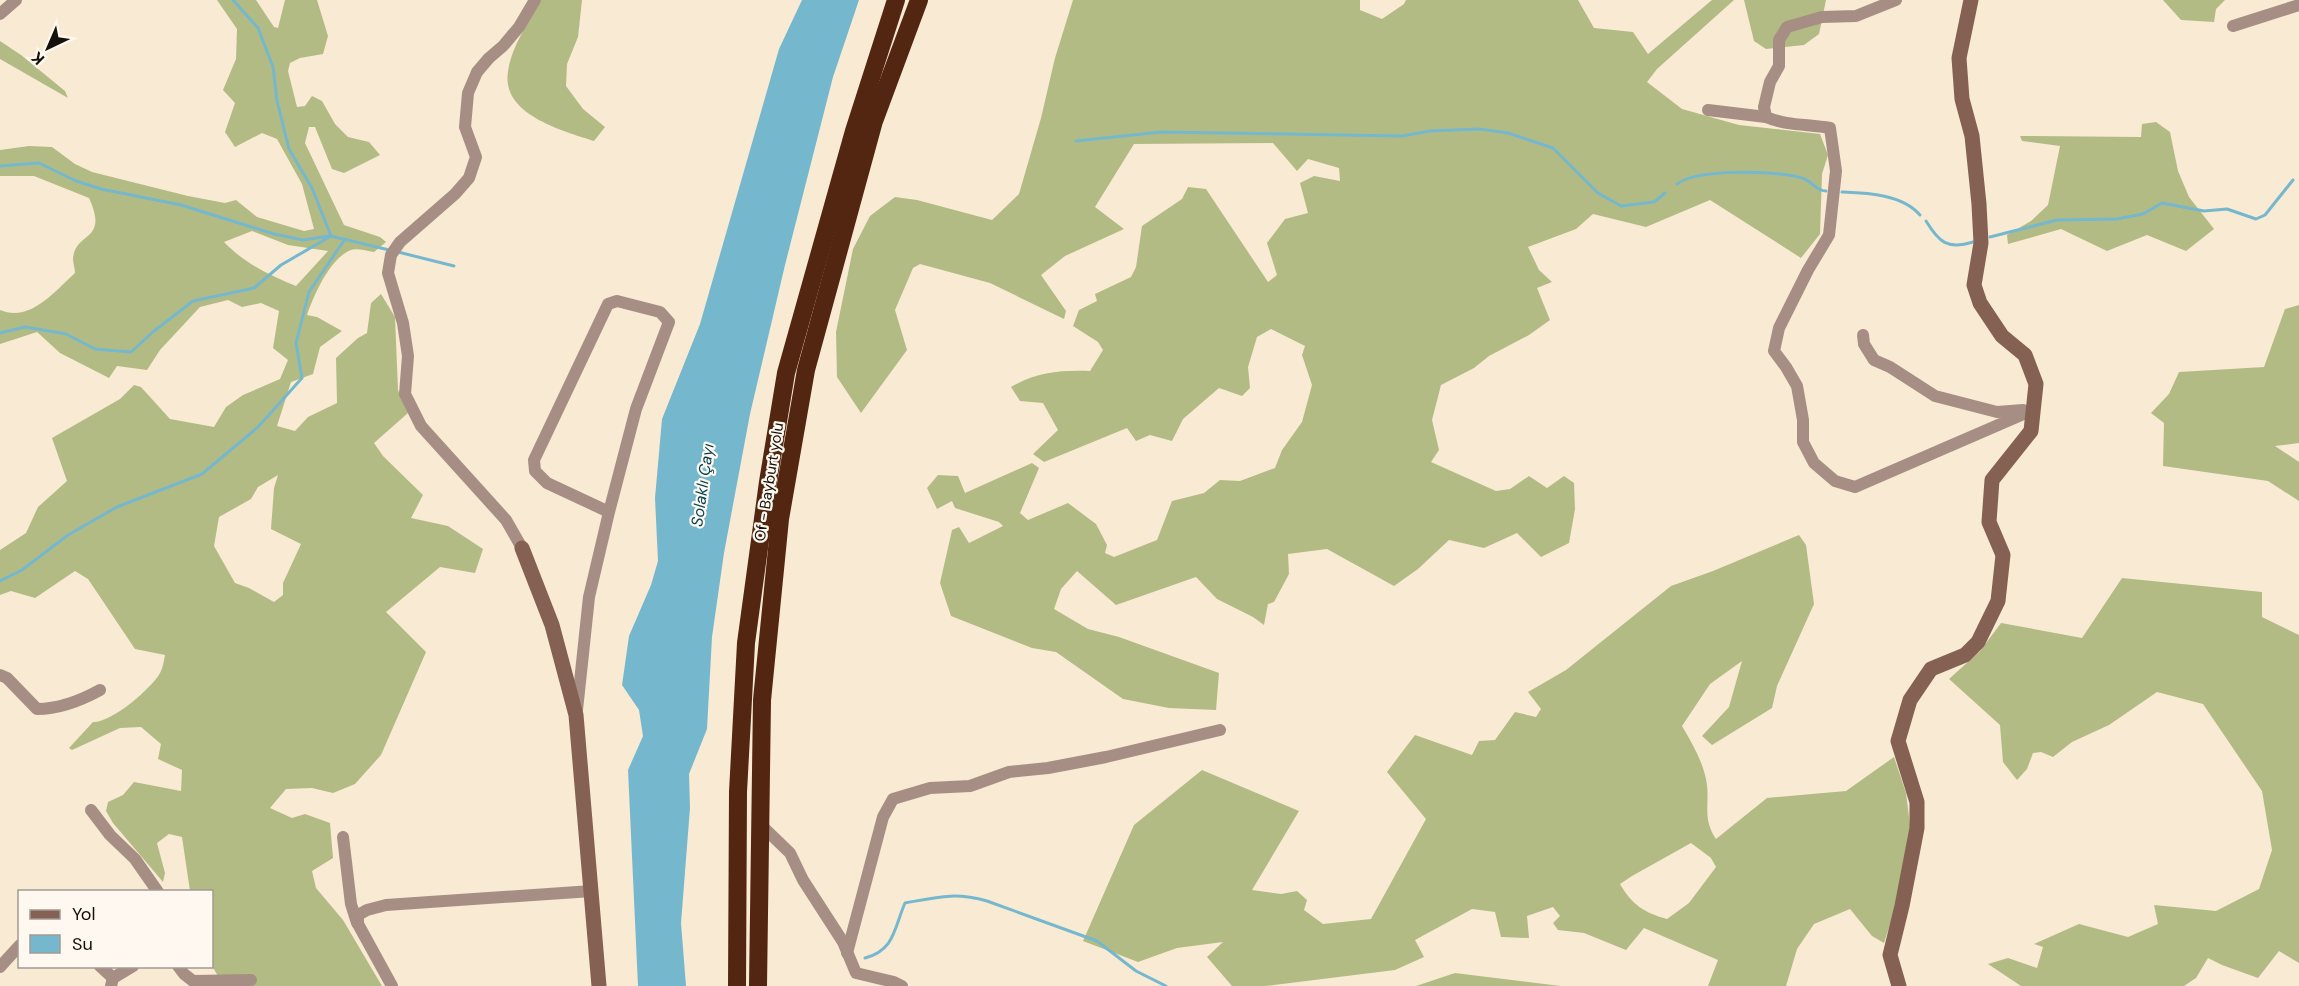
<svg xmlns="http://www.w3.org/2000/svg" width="2299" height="986" viewBox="0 0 2299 986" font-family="'DM Sans',sans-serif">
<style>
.forest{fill:#b3bb84;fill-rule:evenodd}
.water{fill:#75b8ce}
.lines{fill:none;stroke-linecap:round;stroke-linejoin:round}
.stream{stroke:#75b8ce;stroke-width:3}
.street{stroke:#a78e84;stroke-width:12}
.secondary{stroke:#846153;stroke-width:15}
.highway{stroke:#532612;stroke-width:18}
.labels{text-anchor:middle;stroke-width:4.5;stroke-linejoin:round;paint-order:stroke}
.street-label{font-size:15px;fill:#151009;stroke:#fff8f0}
.water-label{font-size:16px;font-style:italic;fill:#034252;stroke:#fff8f0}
</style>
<rect width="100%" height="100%" fill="#f9ead4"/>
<g class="forest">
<path d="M217,0H256L274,27L278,28L285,0H317L328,36L323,54L300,58L290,63L288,71L297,107L305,106L312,96L322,101L335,124L348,137L369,142L380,155L344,173L332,169L315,127H309L305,143L344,225L380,237L386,242L374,252C367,251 357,248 351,250C330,258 314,295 307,315L317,317L342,331L320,347L313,374L291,382L277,426L295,431L308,417L337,403L336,358L358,338L367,333L371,303L381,294L395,317L398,390L408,413L374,443L383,456L423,495L411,518L448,526L483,549L475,573L440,567L386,612L426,652L381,755L355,784L333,793L312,788L286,789L270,808L292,818L305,814L330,823L333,858L312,871L316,888L343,920L382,986H224L212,966V892L190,891L182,837L169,834L157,843L165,873L163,882L113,823L106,811L108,802L123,795L134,782L181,791L182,770L158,759L161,744L141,727L120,728L72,750L69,748L93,722C111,723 151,689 160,673C163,668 164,660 165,655L135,649L88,579L75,571L35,598L11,591L0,595V550L26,533L38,507L67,481L52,438L120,399L134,385L141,387L170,419L214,427L226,407L243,395L280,379L288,360L273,348L279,311L261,303L242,307L228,300L200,307L160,350L147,370L117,366L109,378L60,353L37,332L0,344V310C30,323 55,291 75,273C75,269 73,263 73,258C76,231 109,242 89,198L34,176H0V150L29,146L52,147L75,164L92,172L188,196L225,203L236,200L257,217L304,231L314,229L302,184L277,139L262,133L235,147L225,132L235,103L223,90L236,59L237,29ZM252,231L288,245L328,251L296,286C269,275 244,263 224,242ZM278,475L274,488L271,529L301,544L283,583V595L274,602L249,588L235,583L214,546L219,517L251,499L258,487Z"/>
<path d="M540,0H582L578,37L567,64L566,86L583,109L605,127L594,141C564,131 501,115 508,72C511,47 529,22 540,0Z"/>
<path d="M1073,0H1360V10L1382,19L1404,4L1406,0H1578L1594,28L1633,32L1648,54L1712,0H1734L1657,69L1647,82L1682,109L1739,125L1820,134L1828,155L1822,174L1820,234L1801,258L1710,200L1646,227L1593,214L1576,229L1528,247L1539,270L1552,282L1537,288L1550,320L1529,335L1489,356L1474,368L1441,385L1432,420L1439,450L1431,462L1496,491L1510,489L1529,476L1547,488L1564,476L1574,483L1575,509L1569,543L1541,557L1517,533L1484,548L1449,540L1418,569L1394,586L1327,549L1288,554L1289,574L1274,602L1268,604L1264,625L1253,617L1217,599L1196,577L1116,605L1077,571L1061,589L1054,609L1088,629L1119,637L1219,673L1216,710L1169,708L1123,699L1056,652L1032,648L951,616L940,583L952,530L959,527L969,543L1003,526L999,522L955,508L952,501L937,509L927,488L938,475L958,476L965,493L1032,463L1039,468L1020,513L1028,520L1068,503L1096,524L1107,545L1105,553L1114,557L1157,540L1172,501L1204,493L1220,480L1240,481L1275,468L1282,450L1302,422L1312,385L1302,355L1305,346L1271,329L1257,337L1248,367L1250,388L1242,396L1219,388L1183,419L1172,441L1150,435L1136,441L1127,428L1044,462L1033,454L1058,430L1043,403L1020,401L1011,387C1037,372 1060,370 1090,371L1103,350L1098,342L1073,326L1079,310L1097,301L1095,294L1131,277L1136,267L1142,226L1182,199L1188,187L1206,189L1268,282L1277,275L1267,243L1285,219L1308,213L1300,183L1314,176L1340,181L1339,168L1308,159L1297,171L1273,143L1134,144L1095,207L1124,229L1065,256L1041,275L1066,311L1064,319L990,283L920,264L913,268L895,310L907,350L861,413L837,377L836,332L853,249L870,216L895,197L917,200L992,220L1019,194L1041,118L1055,58Z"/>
<path d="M1744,0H1826L1819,34L1804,45L1766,49L1754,41Z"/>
<path d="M2163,0H2225L2216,9L2214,22L2181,20Z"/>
<path d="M0,41L21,55L65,91L68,98L0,59Z"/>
<path d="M2156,122L2170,132L2178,171L2189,197L2214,229L2186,251L2147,235L2107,251L2061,229L2008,244L2007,235L2031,221L2048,205L2060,146L2022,141L2020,136L2141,137L2142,124Z"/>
<path d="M2299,305V443L2275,446L2299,462V501L2268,481L2163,466L2164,423L2151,413L2169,394L2179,372L2264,367L2285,309Z"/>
<path d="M1799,535L1806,545L1814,604L1777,686L1772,708L1712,745L1702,736L1729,707L1742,661L1710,684L1682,726C1692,743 1702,760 1706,779C1711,803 1701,816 1716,839L1767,798L1846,791L1894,757L1906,793L1911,833L1898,899L1884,943L1872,936L1850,909L1814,924L1797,949L1786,986H1708L1718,960L1644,928L1626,950L1584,933L1558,930L1553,923L1560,916L1553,907L1527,916L1529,938L1501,937L1495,912L1472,909L1415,940L1424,957L1395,970L1265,986H1232L1207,957L1223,942L1177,948L1138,962L1083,941L1134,825L1202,770L1299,811L1252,890L1281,894L1297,891L1307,900L1304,910L1323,924L1371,919L1426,819L1387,772L1415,735L1472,755L1479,741L1495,740L1515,712L1536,717L1541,709L1528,692L1566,670L1671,586L1713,571ZM1691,843L1711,858L1716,867L1689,903L1667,919C1645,913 1632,905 1620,884L1632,876Z"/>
<path d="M2122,578L2262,592V617L2299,635V963L2279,951L2258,978L2222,965L2208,958L2196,978L2184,986H2021L1988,964L2008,958L2037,968L2043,947L2034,944L2079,924L2128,937L2158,924L2154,905L2216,911L2259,889L2272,850L2262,791L2203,704L2157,692L2109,725L2072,742L2053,757L2041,752L2033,753L2027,769L2017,780L2003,762L2000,725L1949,679L1980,651L2001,623L2082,638Z"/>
<path d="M1455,973L1561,986H1416Z"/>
</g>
<path class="water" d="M802,0H859L833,77L785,265L750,414L724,553L712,637L707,729L689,774L690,808L681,923L686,986H638L628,770L643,736L639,710L622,685L629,636L651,585L658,561L655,498L662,419L700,324L779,49Z"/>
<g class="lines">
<g class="stream">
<path d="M233,0L258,28L273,67L277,101L289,149L312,188L331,236L389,250"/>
<path d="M1076,141L1161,132L1402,136L1430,131L1479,129L1508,133L1553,148L1598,193L1621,206L1654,202L1665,193"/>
<path d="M0,166L39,163L76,181L101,189L181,205L274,234L303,240L329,236"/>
<path d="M1677,184C1698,168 1776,171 1802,178C1811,180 1816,191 1826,191"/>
<path d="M1842,192C1867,193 1902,194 1920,215"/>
<path d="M1926,221C1939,242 1947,250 1973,242"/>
<path d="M1990,237L2057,220L2117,219L2143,214L2162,203L2204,211L2227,209L2256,219L2265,215L2293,180"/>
<path d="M398,252L454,266"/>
<path d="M0,333L25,327L66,334L95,349L131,352L154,331L193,301L254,288L281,265L331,236"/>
<path d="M0,581L22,570L68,535L117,507L202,474L258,427L302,378L296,343L309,292L345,239"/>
<path d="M865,958C895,950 894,928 905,903C938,897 955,892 987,901L1097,941L1136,971L1166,986"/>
</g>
<g class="street">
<path d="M1896,0L1856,16L1822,17L1787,27L1779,40V66L1770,82L1764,107L1766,117C1787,126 1809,124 1830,128L1836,171L1829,235L1808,270L1779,328L1774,351L1786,367L1797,386L1803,420V442L1814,463L1835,481L1855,487L2033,410"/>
<path d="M0,14L16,0"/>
<path d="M2233,26L2299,5"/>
<path d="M1708,110L1766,117"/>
<path d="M1863,335L1864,344L1874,360L1890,367L1935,396L1997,412L2023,410"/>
<path d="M522,548L506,520L421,426L405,394L408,356L403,323L388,273L391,255L400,242L455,194L469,178L476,157L465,127L468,93L477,72L489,58L503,46L519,27L535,0"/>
<path d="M0,675L7,678L37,709C60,709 80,701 100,690"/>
<path d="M577,710L589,597L609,512L636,409L669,322L660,312L617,301L608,304L534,460L535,471L547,483L609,512"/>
<path d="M91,810L110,835L135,859L158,892"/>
<path d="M760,824L790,853L803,880L843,942L856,973L894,982L902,986"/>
<path d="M343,837L351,904L357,923"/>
<path d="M847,953L883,817L893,799L930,788L970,786L1009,772L1048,768L1106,757L1220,730"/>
<path d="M100,966L113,978"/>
<path d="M178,966L184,974L193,981L251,980"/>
<path d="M0,967L20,945"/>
<path d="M111,986L113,978L133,966"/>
<path d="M392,986L358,924V915L367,910L386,905L592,891"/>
</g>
<g class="secondary">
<path d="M522,548L552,625L576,715L599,986"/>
<path d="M1899,986L1890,955L1902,906L1917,828V802L1898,741L1910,700L1931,669L1965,655L1978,642L1998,601L2003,555L1989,522L1992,480L2031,431L2036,384L2025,355L2002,336L1980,303L1974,285L1981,243L1979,204L1972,136L1962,99L1959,58L1971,0"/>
</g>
<g class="highway">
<path d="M737,986L738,792L746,643L768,482L786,373L854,131L896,0"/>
<path d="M758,986L762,700L780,519L806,370L874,121L919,0"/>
</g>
</g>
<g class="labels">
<g class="street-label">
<text transform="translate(769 482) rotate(-81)" y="5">Of - Bayburt yolu</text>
</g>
<g class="water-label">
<text transform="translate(702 485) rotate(-82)" y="6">Solaklı Çayı</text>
</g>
</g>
<rect x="18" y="890" width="195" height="78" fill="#fff8f0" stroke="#a19b94" stroke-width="1.5"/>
<rect x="30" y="910" width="30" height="9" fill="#846153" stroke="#a19b94" stroke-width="1.5"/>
<text x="72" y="920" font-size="18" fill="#151009">Yol</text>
<rect x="30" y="935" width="30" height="18" fill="#75b8ce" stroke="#a19b94" stroke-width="1.5"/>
<text x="72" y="950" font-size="18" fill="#151009">Su</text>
<g transform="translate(48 48) rotate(224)" stroke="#fff8f0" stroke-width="4.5" paint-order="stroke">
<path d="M0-4.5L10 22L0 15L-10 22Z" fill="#151009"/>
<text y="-9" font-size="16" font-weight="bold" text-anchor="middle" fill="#151009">K</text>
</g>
</svg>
